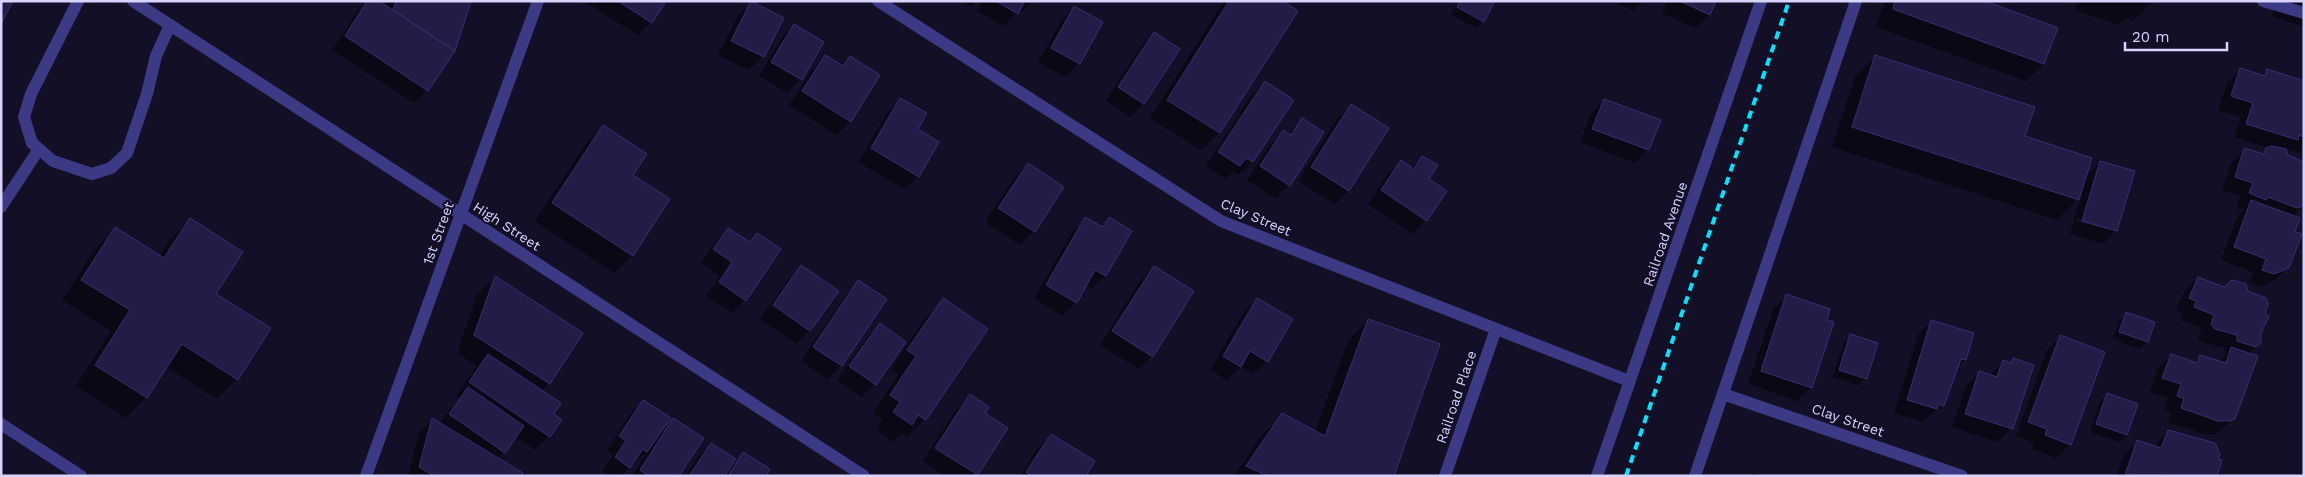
<svg xmlns="http://www.w3.org/2000/svg" width="2305" height="477" viewBox="0 0 2305 477" font-family="'Work Sans',sans-serif">
<style>
.shadow{fill:#0007;fill-rule:evenodd}
.building{fill:#241b47;stroke:#3b2d73}
.lines{fill:none;stroke-linecap:round;stroke-linejoin:round}
.minor{stroke:#3d3a85;stroke-width:12}
.rail{stroke:#00e5ff;stroke-width:4;stroke-dasharray:8 6;stroke-linecap:butt}
.labels{text-anchor:middle;stroke-width:4;stroke-linejoin:round;paint-order:stroke}
.street-label{font-size:14px;fill:#d9d4ff;stroke:#130f26}
</style>
<rect width="100%" height="100%" fill="#130f26"/>
<g class="shadow">
<path d="M367,1L384,6L386,1H470L454,51L427,90L414,103L332,50L358,11Z"/>
<path d="M583,1H660L651,22L638,35Z"/>
<path d="M962,1H977L971,7Z"/>
<path d="M983,1H1032L1022,12L1019,10L1004,26L977,11Z"/>
<path d="M1224,1H1281L1296,11L1219,133L1201,150L1150,118Z"/>
<path d="M1458,1H1494L1483,21L1476,28L1451,15Z"/>
<path d="M1613,1H1643L1634,11Z"/>
<path d="M1667,1H1715L1709,15L1695,28L1662,13Z"/>
<path d="M1885,1H1981L2043,64L2026,81L1876,27Z"/>
<path d="M2078,1H2153L2134,20L2126,18L2119,25L2075,10Z"/>
<path d="M2278,1H2304V27L2272,16Z"/>
<path d="M751,3L782,18L763,56L749,70L718,55L738,16Z"/>
<path d="M1074,7L1079,63L1065,77L1038,62L1061,21Z"/>
<path d="M794,25L823,42L801,79L787,93L759,76L781,39Z"/>
<path d="M1154,34L1144,103L1130,117L1106,101L1140,47Z"/>
<path d="M825,56L841,66L850,57L879,76L850,121L836,135L789,105L812,70Z"/>
<path d="M1876,56L2024,137L2085,177L2100,162L2116,230L2103,244L2070,234L2080,197L2057,220L1832,147L1855,77ZM2077,218L2109,227V230L2076,221Z"/>
<path d="M2240,70L2261,76L2267,71L2304,82V154L2287,149L2285,151L2304,205L2292,217L2294,232L2288,267L2274,281L2260,287L2249,283L2253,272L2221,260L2238,215L2244,210L2237,207L2240,196L2222,190L2231,163L2245,149L2261,155L2268,148L2234,137L2241,117L2218,110L2227,83Z"/>
<path d="M1265,82L1292,100L1252,162L1239,175L1233,172L1226,179L1206,166L1251,96Z"/>
<path d="M901,99L916,129L918,176L904,189L858,162L887,113Z"/>
<path d="M1604,100L1648,149L1635,163L1580,142L1591,114Z"/>
<path d="M1351,105L1388,128L1348,191L1335,204L1298,181L1337,119Z"/>
<path d="M1302,120L1289,185L1276,199L1247,180L1270,145L1283,132L1288,134Z"/>
<path d="M603,127L632,175V255L614,273L535,221L585,145Z"/>
<path d="M1423,157L1428,179L1426,220L1413,234L1368,204L1387,175L1401,162L1411,168Z"/>
<path d="M1028,164L1063,187L1034,231L1020,245L985,222L1014,178Z"/>
<path d="M1086,218L1101,227L1109,219L1105,275L1092,289L1085,285L1076,302L1062,315L1034,299L1072,232Z"/>
<path d="M190,220L214,294L237,379L217,399L166,367L146,398L126,418L76,386L111,331L62,300L95,249L115,229L159,257L170,240Z"/>
<path d="M728,229L748,243L757,235L745,300L732,313L706,296L720,276L701,263L714,243Z"/>
<path d="M801,266L809,330L796,344L760,319L788,280Z"/>
<path d="M1154,268L1152,356L1139,369L1100,345L1140,281Z"/>
<path d="M495,277L549,383L541,391L552,414L549,436L535,450L516,437L498,459L520,476H408L419,433L432,420L439,424L459,398L456,396L477,366L457,353L477,295Z"/>
<path d="M2198,278L2259,332L2260,343L2249,354L2234,418L2216,434H2204L2168,422L2171,412L2164,409L2168,398L2150,392L2157,369L2171,355L2193,363L2200,356L2218,362L2226,355L2224,348L2202,342L2198,338L2202,328L2181,320L2184,314L2176,311L2184,292Z"/>
<path d="M858,282L841,366L828,379L801,361L845,296Z"/>
<path d="M1787,296L1825,321L1811,387L1797,401L1748,384L1773,309Z"/>
<path d="M1257,299L1267,361L1253,374L1240,367L1227,380L1210,370L1243,313Z"/>
<path d="M943,300L987,330L925,419L907,437L902,433L893,442L877,430L883,420L873,413L899,374L891,369L925,318Z"/>
<path d="M2127,314L2147,342L2140,349L2113,339L2119,321Z"/>
<path d="M1368,320L1393,476H1234L1262,435L1283,415L1315,432L1348,341Z"/>
<path d="M1932,321L1965,359L1957,368L1943,405L1923,422L1894,413L1918,335Z"/>
<path d="M880,325L875,384L861,397L837,380L867,338Z"/>
<path d="M1851,335L1865,378L1858,385L1832,377L1844,343Z"/>
<path d="M2060,337L2070,444L2056,458L2032,449L2034,443L2016,436L2047,350Z"/>
<path d="M2013,359L2011,428L1998,442L1952,427L1966,386L1979,373L1989,376L2003,362L2009,363Z"/>
<path d="M2108,395L2136,405L2126,435L2119,442L2090,432L2100,402Z"/>
<path d="M970,396L983,413L977,474L945,476L923,461L956,410Z"/>
<path d="M644,401L661,432L673,420L678,476H632L647,451L621,476H610L602,471L613,455L607,450L630,415Z"/>
<path d="M2168,431L2215,476H2116L2124,455L2138,441L2154,447Z"/>
<path d="M1051,435L1084,476H1020L1037,449Z"/>
<path d="M711,444L736,461L744,453L764,476H686L697,458Z"/>
<path d="M1752,473L1761,476H1749Z"/>
</g>
<g class="building">
<path d="M1,1H13L1,24Z"/>
<path d="M367,1H379L455,51L428,91L345,36Z"/>
<path d="M396,1H471L455,51L393,10Z"/>
<path d="M618,1H663L665,3L652,23Z"/>
<path d="M751,1L784,18L764,57L731,41Z"/>
<path d="M996,1H1025L1018,14Z"/>
<path d="M1229,1H1283L1298,11L1220,133L1167,100Z"/>
<path d="M1460,1H1495L1484,22L1457,7Z"/>
<path d="M1680,1H1716L1710,15Z"/>
<path d="M1895,1H1985L2058,28L2044,64L1893,9Z"/>
<path d="M1074,6L1103,22L1080,64L1051,48Z"/>
<path d="M794,24L824,42L802,80L771,62Z"/>
<path d="M1154,32L1180,49L1144,104L1118,87Z"/>
<path d="M825,55L843,66L850,56L880,75L851,122L802,91Z"/>
<path d="M1875,55L2035,107L2025,136L2092,158L2079,200L1852,127Z"/>
<path d="M2240,68L2265,76L2267,69L2304,81V137L2299,135L2298,140L2246,124L2253,103L2231,96Z"/>
<path d="M1265,81L1294,100L1253,162L1246,158L1240,166L1218,152Z"/>
<path d="M900,98L927,113L918,129L939,142L919,177L871,148Z"/>
<path d="M1604,99L1661,120L1649,150L1592,129Z"/>
<path d="M1351,104L1389,128L1349,191L1311,167Z"/>
<path d="M1302,118L1324,132L1290,186L1260,166L1283,130L1291,135Z"/>
<path d="M603,125L647,154L633,175L670,199L633,256L552,203Z"/>
<path d="M2272,146L2286,149L2288,155L2304,162V206L2297,208L2268,197L2266,200L2249,193L2253,183L2235,177L2244,148L2264,154L2266,148Z"/>
<path d="M1422,156L1438,165L1429,179L1447,191L1427,221L1381,190L1401,160L1414,169Z"/>
<path d="M2100,161L2135,171L2117,231L2082,221Z"/>
<path d="M1028,163L1064,187L1035,232L998,208Z"/>
<path d="M2251,200L2300,218L2295,232L2302,234L2289,268L2274,274L2262,270L2266,259L2234,247Z"/>
<path d="M1085,217L1103,227L1109,217L1132,231L1106,276L1095,270L1077,303L1046,285Z"/>
<path d="M190,218L243,252L216,294L271,328L238,380L182,344L147,398L95,365L130,310L81,280L115,227L164,258Z"/>
<path d="M728,228L750,242L757,233L781,249L746,301L719,282L732,262L713,249Z"/>
<path d="M801,265L839,291L810,331L773,305Z"/>
<path d="M1154,266L1194,291L1153,357L1112,331Z"/>
<path d="M495,276L583,333L550,384L474,335Z"/>
<path d="M2198,277L2224,287L2232,280L2246,284L2248,291L2266,298L2268,304L2265,314L2269,316L2261,333V343L2256,347L2237,341V335L2215,329L2211,324L2214,315L2194,307L2196,301L2189,298Z"/>
<path d="M858,280L887,299L842,366L813,347Z"/>
<path d="M1786,294L1830,309L1827,320L1834,322L1812,388L1761,371Z"/>
<path d="M943,298L988,329L926,420L918,415L912,425L893,412L900,402L890,395L916,356L907,350Z"/>
<path d="M1257,298L1293,319L1268,362L1250,351L1241,367L1223,356Z"/>
<path d="M2126,312L2155,322L2148,342L2119,332Z"/>
<path d="M1368,319L1440,344L1394,476H1268L1246,466L1282,413L1325,436Z"/>
<path d="M1931,320L1974,333L1966,360L1961,359L1944,406L1939,404L1937,409L1907,400Z"/>
<path d="M880,323L906,342L876,385L849,366Z"/>
<path d="M1850,334L1878,343L1867,379L1839,370Z"/>
<path d="M2060,335L2105,352L2071,445L2045,435L2047,429L2028,422Z"/>
<path d="M2231,347L2258,356L2235,419L2230,421H2218L2181,408L2184,398L2177,396L2181,384L2162,378L2171,354L2197,363L2200,355L2226,363Z"/>
<path d="M488,354L561,403L554,414L562,420L550,437L469,382Z"/>
<path d="M2013,358L2034,365L2013,429L1965,414L1979,371L1997,377L2003,360L2011,363Z"/>
<path d="M468,387L524,426L505,453L449,414Z"/>
<path d="M2107,393L2138,404L2127,435L2096,424Z"/>
<path d="M970,394L989,407L985,413L1008,428L978,475L935,448Z"/>
<path d="M643,400L671,418L647,452L643,449L630,468L615,457L626,441L619,436Z"/>
<path d="M432,418L523,473L522,476H434L419,467Z"/>
<path d="M673,418L704,438L679,476H649L640,470Z"/>
<path d="M2168,430L2215,443L2220,454L2218,459L2222,460L2217,476L2125,475L2137,440L2161,448Z"/>
<path d="M1051,434L1095,461L1086,476H1032L1026,472Z"/>
<path d="M711,443L736,459L725,476H689Z"/>
<path d="M743,452L770,469L766,476H728Z"/>
</g>
<g class="lines">
<g class="minor">
<path d="M78,1L31,94L24,117L32,143L53,161L92,174L111,168L127,153L147,94L156,56L170,25"/>
<path d="M133,1L864,476"/>
<path d="M878,1L1221,221L1629,381"/>
<path d="M2263,1L2304,13"/>
<path d="M1,207L39,149"/>
<path d="M1723,394L1962,476"/>
<path d="M1,424L81,476"/>
<path d="M366,476L538,1"/>
<path d="M1445,476L1496,329"/>
<path d="M1597,476L1761,1"/>
<path d="M1695,476L1856,1"/>
</g>
<path class="rail" d="M1626,476L1789,1"/>
</g>
<g class="labels">
<g class="street-label">
<text transform="translate(1256 217) rotate(23)" y="5">Clay Street</text>
<text transform="translate(507 226) rotate(33)" y="5">High Street</text>
<text transform="translate(438 233) rotate(-70)" y="5">1st Street</text>
<text transform="translate(1665 234) rotate(-71)" y="5">Railroad Avenue</text>
<text transform="translate(1456 397) rotate(-71)" y="5">Railroad Place</text>
<text transform="translate(1848 420) rotate(19)" y="5">Clay Street</text>
</g>
</g>
<rect width="2305" height="477" fill="none" stroke="#d9d4ff" stroke-width="5"/>
<path d="M2125 42v8h102v-8" fill="none" stroke="#d9d4ff" stroke-width="2.5"/>
<text x="2132" y="42" font-size="15" fill="#d9d4ff" stroke="#130f26" stroke-width="4" paint-order="stroke">20 m</text>
</svg>
